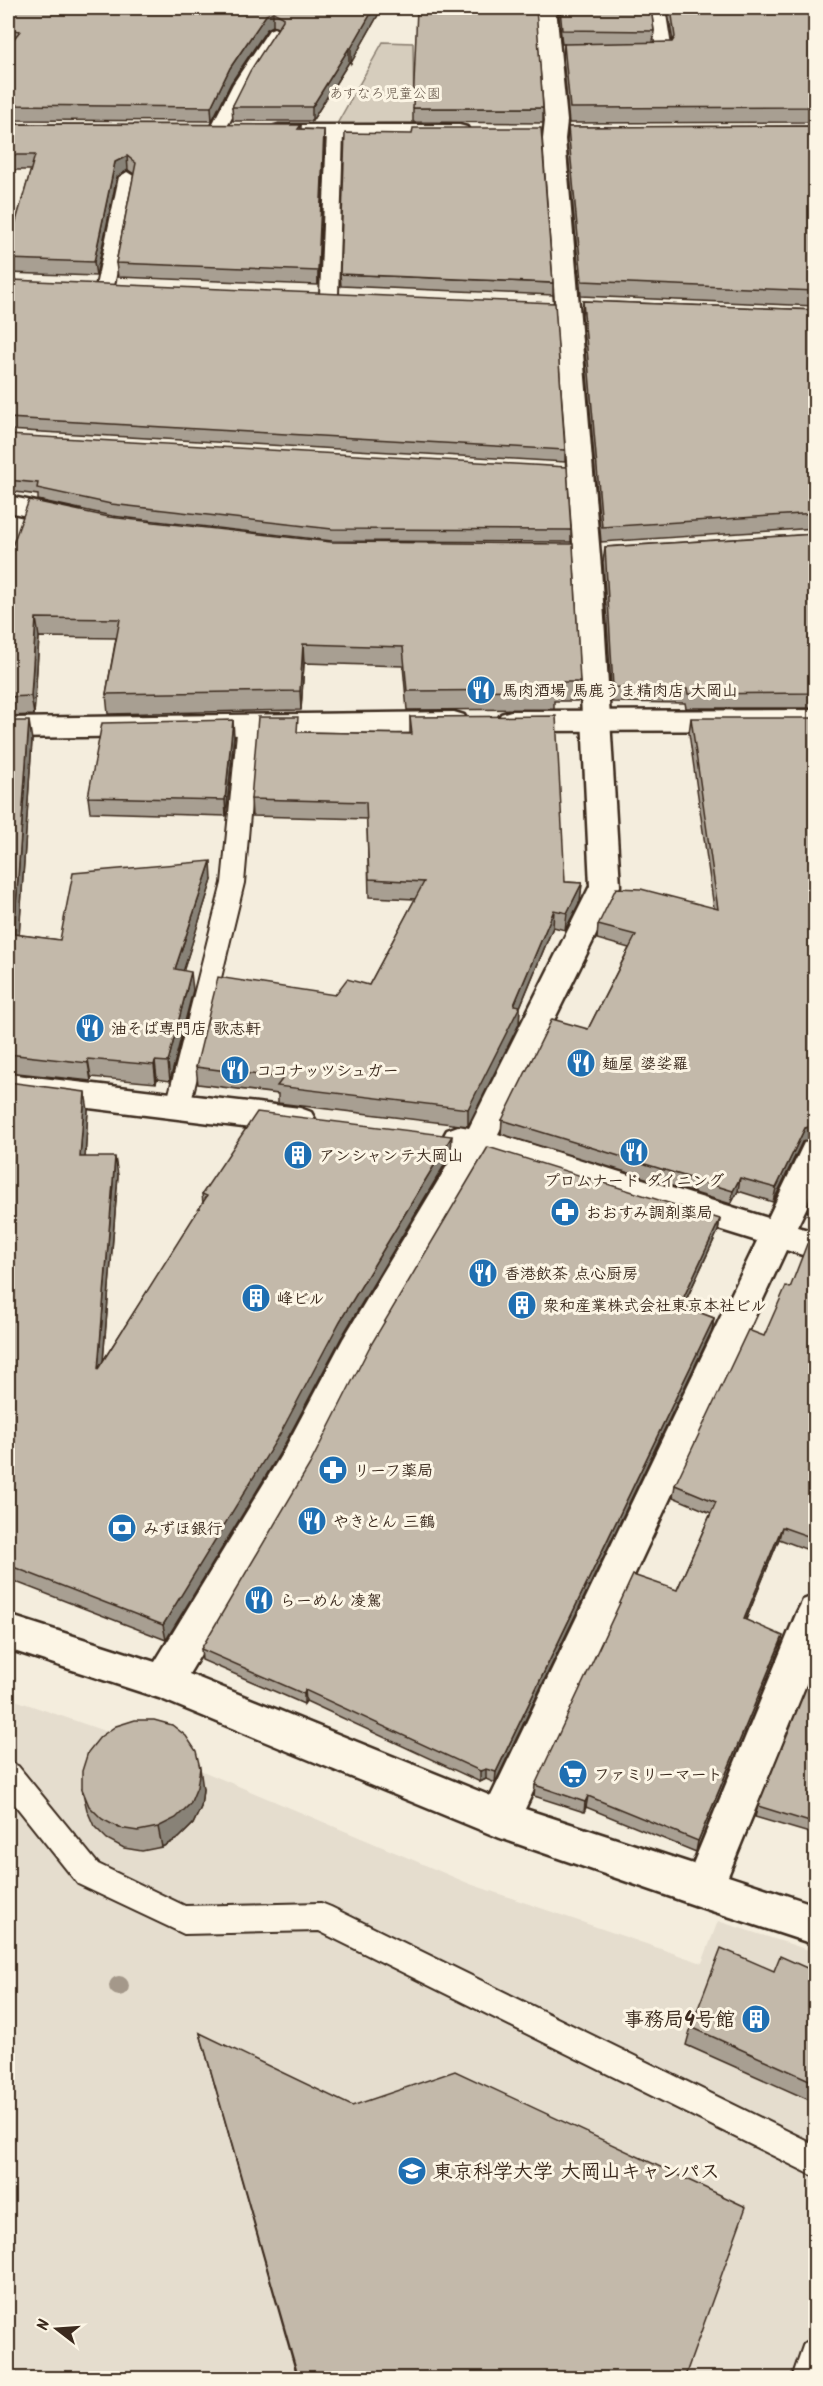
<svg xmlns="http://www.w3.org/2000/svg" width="823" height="2386" viewBox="0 0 823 2386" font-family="Kalam,'Klee One',sans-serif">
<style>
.built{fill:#e5ddce}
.green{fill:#d6cdbd;stroke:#887c6e;stroke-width:1.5}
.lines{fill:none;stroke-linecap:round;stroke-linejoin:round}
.lane-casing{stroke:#3b2a1e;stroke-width:4}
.street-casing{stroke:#3b2a1e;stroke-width:5}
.secondary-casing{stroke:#3b2a1e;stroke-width:5}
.lane{fill:#fcf5e5;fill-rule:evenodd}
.street{fill:#fcf5e5;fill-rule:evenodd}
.secondary{fill:#fcf5e5;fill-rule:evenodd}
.tree{fill:#a4988a}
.wall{fill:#a89f92;stroke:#3b2a1e;stroke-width:1.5}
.shaded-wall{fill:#888277;stroke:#3b2a1e;stroke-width:1.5}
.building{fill:#c3b9aa;stroke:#3b2a1e;stroke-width:1.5}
.labels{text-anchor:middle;stroke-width:6;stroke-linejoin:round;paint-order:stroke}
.far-park-label{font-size:14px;fill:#625346;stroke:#fcf5e5}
.poi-label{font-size:16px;font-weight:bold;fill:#3b2a1e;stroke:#fcf5e5;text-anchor:start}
.near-poi-label{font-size:20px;font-weight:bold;fill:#3b2a1e;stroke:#fcf5e5;text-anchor:end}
</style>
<rect width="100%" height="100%" fill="#f4eddd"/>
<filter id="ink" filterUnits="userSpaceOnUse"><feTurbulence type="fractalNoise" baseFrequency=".0167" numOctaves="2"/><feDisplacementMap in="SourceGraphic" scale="12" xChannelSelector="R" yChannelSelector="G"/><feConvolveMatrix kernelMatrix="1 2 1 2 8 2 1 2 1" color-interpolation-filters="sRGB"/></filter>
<g filter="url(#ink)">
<path class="built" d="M12,1699L122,1737L470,1884L702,1963L718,1921L815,1952V2378H8V1725L17,1722L8,1708V1704Z"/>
<path class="green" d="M383,42L413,43L414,123L337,124Z"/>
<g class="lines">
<g class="lane-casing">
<g id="lane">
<path d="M649,8H665L672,52L669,55L643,57L635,52L643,47H656Z"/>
<path d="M274,28L282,33L249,84L225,131L223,134H211L209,131L233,84L269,30Z"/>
<path d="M335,127L343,132L338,295L335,299H323L320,295L327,132Z"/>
<path d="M127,172L135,177L114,286L111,290H99L96,286L119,177Z"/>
<path d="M248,716L255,718L258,723L244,883L190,1106L186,1112L178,1115L170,1112L166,1106L222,883L238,723L241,718Z"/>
<path d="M8,1762L18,1766L98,1864L185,1906L321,1903L331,1907L816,2145V2177L319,1931L184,1934L78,1884L8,1796Z"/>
<path d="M816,2339V2378H792L804,2343Z"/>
</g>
</g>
<g class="street-casing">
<g id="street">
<path d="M536,8H556L567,121L565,139L601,568L620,886L498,1134L768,1218L804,1143L816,1139V1188L797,1227L816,1232V1259L786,1250L525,1809L693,1864L797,1612L803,1600L816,1595V1660L728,1876L816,1905V1945L703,1908L500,1838L159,1698L8,1649V1615L155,1662L283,1452L343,1339L456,1151L447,1148L442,1139L447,1130L458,1126L469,1128L590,886L575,568L543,139L545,121ZM486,1157L757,1241L491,1796L189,1674L309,1474L367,1359Z"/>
<path d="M279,125H459L467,127L470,132L467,137L459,139H279L271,137L268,132L271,127Z"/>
<path d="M8,496L79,511L83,517L79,523L70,525L8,512Z"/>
<path d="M8,1074L300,1108L311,1112L316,1121L311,1130L300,1134L8,1098Z"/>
</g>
</g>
<g class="secondary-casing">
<g id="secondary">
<path d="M816,710V730L511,731L501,728L497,721L501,714L511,711Z"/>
<path d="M454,712L464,715L468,722L464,729L454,732L8,738V718Z"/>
</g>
</g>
<use href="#lane" class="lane"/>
<use href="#street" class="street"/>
<use href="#secondary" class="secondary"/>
</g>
<circle class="tree" cx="119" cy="1986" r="10"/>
<g class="wall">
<path d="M8,8H382L351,63L349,62L312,121H233L232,107L278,28L273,26L267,29L231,83L212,121L8,120V46L9,43H8Z"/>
<path d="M558,8H651L654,31L653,43L672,42L673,41L667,8H816V122L569,123L563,58L564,44H565H562Z"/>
<path d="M413,108H543V123L413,122Z"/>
<path d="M8,124L301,125V129L324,130V144L318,285L118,277L116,263L134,174L128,170L117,177L96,276L8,273V249L31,170H8Z"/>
<path d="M816,126V306L581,296L567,141L568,127Z"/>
<path d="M340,274L553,283V295L341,286Z"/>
<path d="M8,295L565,450V462L8,430Z"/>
<path d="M583,301L816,310V528L601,542L582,315Z"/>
<path d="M8,435L571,530V542L332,541L112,516L38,500V495L8,491Z"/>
<path d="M816,534V708H686L685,703L612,702L603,562L605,547Z"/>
<path d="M8,549L580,682L579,701H554V709L407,710L403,666L304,663L301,710L108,714L106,694L116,638L39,637L34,715L8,716Z"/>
<path d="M410,717L565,882L582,883L580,901L565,930L553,927L520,1007L519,1024L468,1126L278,1103V1094L198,1084L196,1067L335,995L369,985L415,899L369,897L367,819L252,816L251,799L299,732L410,734Z"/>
<path d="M691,718L802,1142L773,1202L738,1191L731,1204L501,1134L502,1120L588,1029L629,948L597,939L598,925L714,908L689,733Z"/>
<path d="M8,721L32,740L19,935L60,940L212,880L183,971L193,990L170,1081L157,1079L156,1083L91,1077V1081L8,1072Z"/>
<path d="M234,736L226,816L90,812L88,797Z"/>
<path d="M8,1082L88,1110L85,1157L118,1175L103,1361L203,1204L202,1194L451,1154L341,1338L281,1451L166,1640L8,1579Z"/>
<path d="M816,1186V1224L810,1222L812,1213L807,1211L810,1198Z"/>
<path d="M720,1219L718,1231L683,1307L714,1318L712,1330L495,1783L486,1779L480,1782L306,1701L304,1704L202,1660L201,1649Z"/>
<path d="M816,1247V1553L779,1539L746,1620L780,1648L696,1852L586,1807L584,1812L534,1796L535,1785L677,1590L711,1513L673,1497L675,1485L764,1336L790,1288Z"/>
<path d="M816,1664V1835L755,1817L758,1806Z"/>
<path d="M82,1789H203L201,1807L193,1824L179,1838L162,1847L142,1851L124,1848L107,1839L94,1826L87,1810Z"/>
<path d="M774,1971L816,1972V2103L686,2045L691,2027Z"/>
<path d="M200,2033L684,2379H298Z"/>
</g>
<g class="shaded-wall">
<path d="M374,8H382L351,63V48Z"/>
<path d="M273,12V26L267,29L231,83L212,121L211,107L230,68L266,15Z"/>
<path d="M349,48V62L312,121V107Z"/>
<path d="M324,130V144L318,285V271Z"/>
<path d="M127,156L128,170L117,177L96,276L94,262L115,162Z"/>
<path d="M36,618L39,637L34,715L31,696Z"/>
<path d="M303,644L304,663L301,710L300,691Z"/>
<path d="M233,720L234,736L226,816L225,800Z"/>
<path d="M29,721L32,740L18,953L14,934Z"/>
<path d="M211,861L212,880L178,988L175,969Z"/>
<path d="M582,883L580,901L565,930L567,913Z"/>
<path d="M554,910L553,927L520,1007L519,1024L468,1126V1109L514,1005Z"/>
<path d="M191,972L193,990L170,1081L168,1062Z"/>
<path d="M88,1059L91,1077V1081L88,1063Z"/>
<path d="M155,1061L157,1079L156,1083L154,1065Z"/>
<path d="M85,1092L88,1110L84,1175L80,1157Z"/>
<path d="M816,1125V1138L802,1142L773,1202L776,1188L805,1128Z"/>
<path d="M452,1136L451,1154L341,1338L281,1451L166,1640L163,1625L340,1321Z"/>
<path d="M115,1157L118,1175L101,1386L98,1369Z"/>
<path d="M740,1178L738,1191L731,1204L733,1191Z"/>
<path d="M720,1219L718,1231L678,1317L680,1305Z"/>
<path d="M714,1318L712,1330L495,1783L496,1772Z"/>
<path d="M782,1527L779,1539L741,1631L744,1619Z"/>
<path d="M783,1636L780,1648L696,1852L698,1841Z"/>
<path d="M305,1690L306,1701L304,1704V1694Z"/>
<path d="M200,1768L203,1789L201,1807L193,1824L179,1838L162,1847L158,1827Z"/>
<path d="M486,1769V1779L480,1782V1771Z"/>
<path d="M588,1796L586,1807L584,1812L585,1802Z"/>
</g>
<g class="building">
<path d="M8,8H374L351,48H349L312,107H232L250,71L283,20V17L273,12L266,15L230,68L211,107L8,105V46L20,31L8,29Z"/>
<path d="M417,8H536L543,108H413Z"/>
<path d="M560,8H651L654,31L562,30Z"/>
<path d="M671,8H816V107L570,108L564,44L672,42L675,37Z"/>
<path d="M8,124L301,125L298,129L324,130L318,271L116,263L136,163L127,156L115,162L94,262L8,259V249L35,155H8Z"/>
<path d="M816,126V291L582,281L568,127Z"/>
<path d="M413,128H541L553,283L340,274L345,133L412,134Z"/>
<path d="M12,280L555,303L565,450L8,418V295Z"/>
<path d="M583,301L816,310V513L602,527Z"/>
<path d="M8,435L567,467L571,530L332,529L111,504L37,488L38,483L8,480Z"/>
<path d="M29,500L109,517L331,542L573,544L580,682H554L555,690L407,691L403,647L303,644L300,691L106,694L120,619L36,618L31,696L8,697V549H11Z"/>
<path d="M816,534V693L688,694L687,689L613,687L605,547Z"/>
<path d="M556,716L565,882L582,883L567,913L554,910L514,1005L520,1006L468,1109L277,1086L283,1078L196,1067L218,977L335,995L347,979L369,985L424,882L369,879L366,802L251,799L258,717H298L297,732L412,734L410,717Z"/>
<path d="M691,718H816V1125L805,1128L776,1188L740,1178L733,1191L502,1120L552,1019L588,1029L636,935L598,925L616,888L641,889L718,909Z"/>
<path d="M233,720L225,800L88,797L102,723Z"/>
<path d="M8,721H29L14,934L60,940L73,873L211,861L175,969L191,972L168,1062L155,1061L154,1065L88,1059V1063L8,1054Z"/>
<path d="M8,1082L85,1092L80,1157H115L98,1369L207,1196L202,1194L257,1112L452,1136L340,1321L280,1434L163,1625L8,1565Z"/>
<path d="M488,1147L720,1219L680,1305L714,1318L496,1772L486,1769L480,1771L305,1690L304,1694L201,1649L310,1464L369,1348Z"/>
<path d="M816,1186V1200L810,1198Z"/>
<path d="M807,1244L816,1247V1539L782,1527L744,1619L783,1636L698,1841L588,1796L585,1802L535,1785L633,1575L677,1590L716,1502L675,1485L748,1330L764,1336L786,1286L790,1288Z"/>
<path d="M816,1664V1824L758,1806Z"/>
<path d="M135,1720H154L172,1725L186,1736L196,1751L200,1768L197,1787L190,1804L176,1818L158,1827L138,1831L119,1828L102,1819L89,1806L82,1789V1771L88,1752L100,1737L116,1726Z"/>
<path d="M721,1948L774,1971L780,1956L816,1972V2083L691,2027Z"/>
<path d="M200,2033L352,2106L455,2071L746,2207L684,2379H299Z"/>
</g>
</g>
<defs>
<g id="restaurant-disc" transform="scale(1.5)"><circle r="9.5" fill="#1f6fb2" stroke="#fcf5e5"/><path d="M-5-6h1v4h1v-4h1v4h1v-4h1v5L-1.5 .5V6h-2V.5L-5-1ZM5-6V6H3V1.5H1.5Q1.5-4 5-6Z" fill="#fff"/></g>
<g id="building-disc" transform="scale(1.5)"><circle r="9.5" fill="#1f6fb2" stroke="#fcf5e5"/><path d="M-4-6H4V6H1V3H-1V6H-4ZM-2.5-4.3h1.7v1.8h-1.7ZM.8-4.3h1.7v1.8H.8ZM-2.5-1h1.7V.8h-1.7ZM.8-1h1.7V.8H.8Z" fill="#fff"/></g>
<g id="pharmacy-disc" transform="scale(1.5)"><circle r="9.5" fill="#1f6fb2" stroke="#fcf5e5"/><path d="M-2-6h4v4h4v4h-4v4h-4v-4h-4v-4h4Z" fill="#fff"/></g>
<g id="bank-disc" transform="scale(1.5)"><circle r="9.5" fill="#1f6fb2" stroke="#fcf5e5"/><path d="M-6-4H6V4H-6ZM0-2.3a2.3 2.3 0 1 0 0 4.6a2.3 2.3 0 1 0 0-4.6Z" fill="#fff"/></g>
<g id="supermarket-disc" transform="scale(1.5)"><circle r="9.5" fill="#1f6fb2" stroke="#fcf5e5"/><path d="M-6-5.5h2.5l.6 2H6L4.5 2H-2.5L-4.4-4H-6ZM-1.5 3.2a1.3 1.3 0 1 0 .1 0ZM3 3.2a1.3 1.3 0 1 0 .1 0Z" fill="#fff"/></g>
<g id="university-disc" transform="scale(1.5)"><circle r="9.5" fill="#1f6fb2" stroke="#fcf5e5"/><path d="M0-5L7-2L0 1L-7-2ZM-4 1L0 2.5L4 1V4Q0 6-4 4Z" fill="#fff"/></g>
</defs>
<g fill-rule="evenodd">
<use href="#restaurant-disc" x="481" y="690"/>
<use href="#restaurant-disc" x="90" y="1028"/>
<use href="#restaurant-disc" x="581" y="1063"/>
<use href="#restaurant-disc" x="235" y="1070"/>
<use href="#restaurant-disc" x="634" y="1152"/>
<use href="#building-disc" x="298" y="1155"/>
<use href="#pharmacy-disc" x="565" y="1212"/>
<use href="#restaurant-disc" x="483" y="1273"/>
<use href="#building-disc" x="256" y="1298"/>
<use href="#building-disc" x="522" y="1305"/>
<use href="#pharmacy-disc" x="333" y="1470"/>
<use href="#restaurant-disc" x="312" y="1521"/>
<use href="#bank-disc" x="122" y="1528"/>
<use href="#restaurant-disc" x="259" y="1600"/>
<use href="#supermarket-disc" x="573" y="1774"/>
<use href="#building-disc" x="756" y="2019"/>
<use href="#university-disc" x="412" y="2171"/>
</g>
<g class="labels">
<g class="far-park-label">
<text x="385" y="98">あすなろ児童公園</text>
</g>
<g class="poi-label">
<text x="502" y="696">馬肉酒場 馬鹿うま精肉店 大岡山</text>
<text x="111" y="1034">油そば専門店 歌志軒</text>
<text x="602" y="1069">麺屋 婆娑羅</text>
<text x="256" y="1076">ココナッツシュガー</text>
<text x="319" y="1161">アンシャンテ大岡山</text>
<text x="634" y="1186" text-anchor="middle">プロムナード ダイニング</text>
<text x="586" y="1218">おおすみ調剤薬局</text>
<text x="504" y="1279">香港飲茶 点心厨房</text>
<text x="277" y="1304">峰ビル</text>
<text x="543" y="1311">衆和産業株式会社東京本社ビル</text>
<text x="354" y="1476">リーフ薬局</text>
<text x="333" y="1527">やきとん 三鶴</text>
<text x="143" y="1534">みずほ銀行</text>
<text x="280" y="1606">らーめん 凌駕</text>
<text x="594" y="1780">ファミリーマート</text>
</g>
<g class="near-poi-label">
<text x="735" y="2026">事務局4号館</text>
<text x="433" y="2178" text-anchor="start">東京科学大学 大岡山キャンパス</text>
</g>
</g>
<rect width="823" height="2386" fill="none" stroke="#fcf5e5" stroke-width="30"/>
<rect x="15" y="15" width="793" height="2356" fill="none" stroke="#3b2a1e" stroke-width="2" filter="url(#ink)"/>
<g transform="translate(57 2329) rotate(287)" stroke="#fcf5e5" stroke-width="4.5" paint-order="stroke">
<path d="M0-4.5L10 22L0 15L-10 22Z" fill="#3b2a1e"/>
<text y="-9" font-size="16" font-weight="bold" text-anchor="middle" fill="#3b2a1e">N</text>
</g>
</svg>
